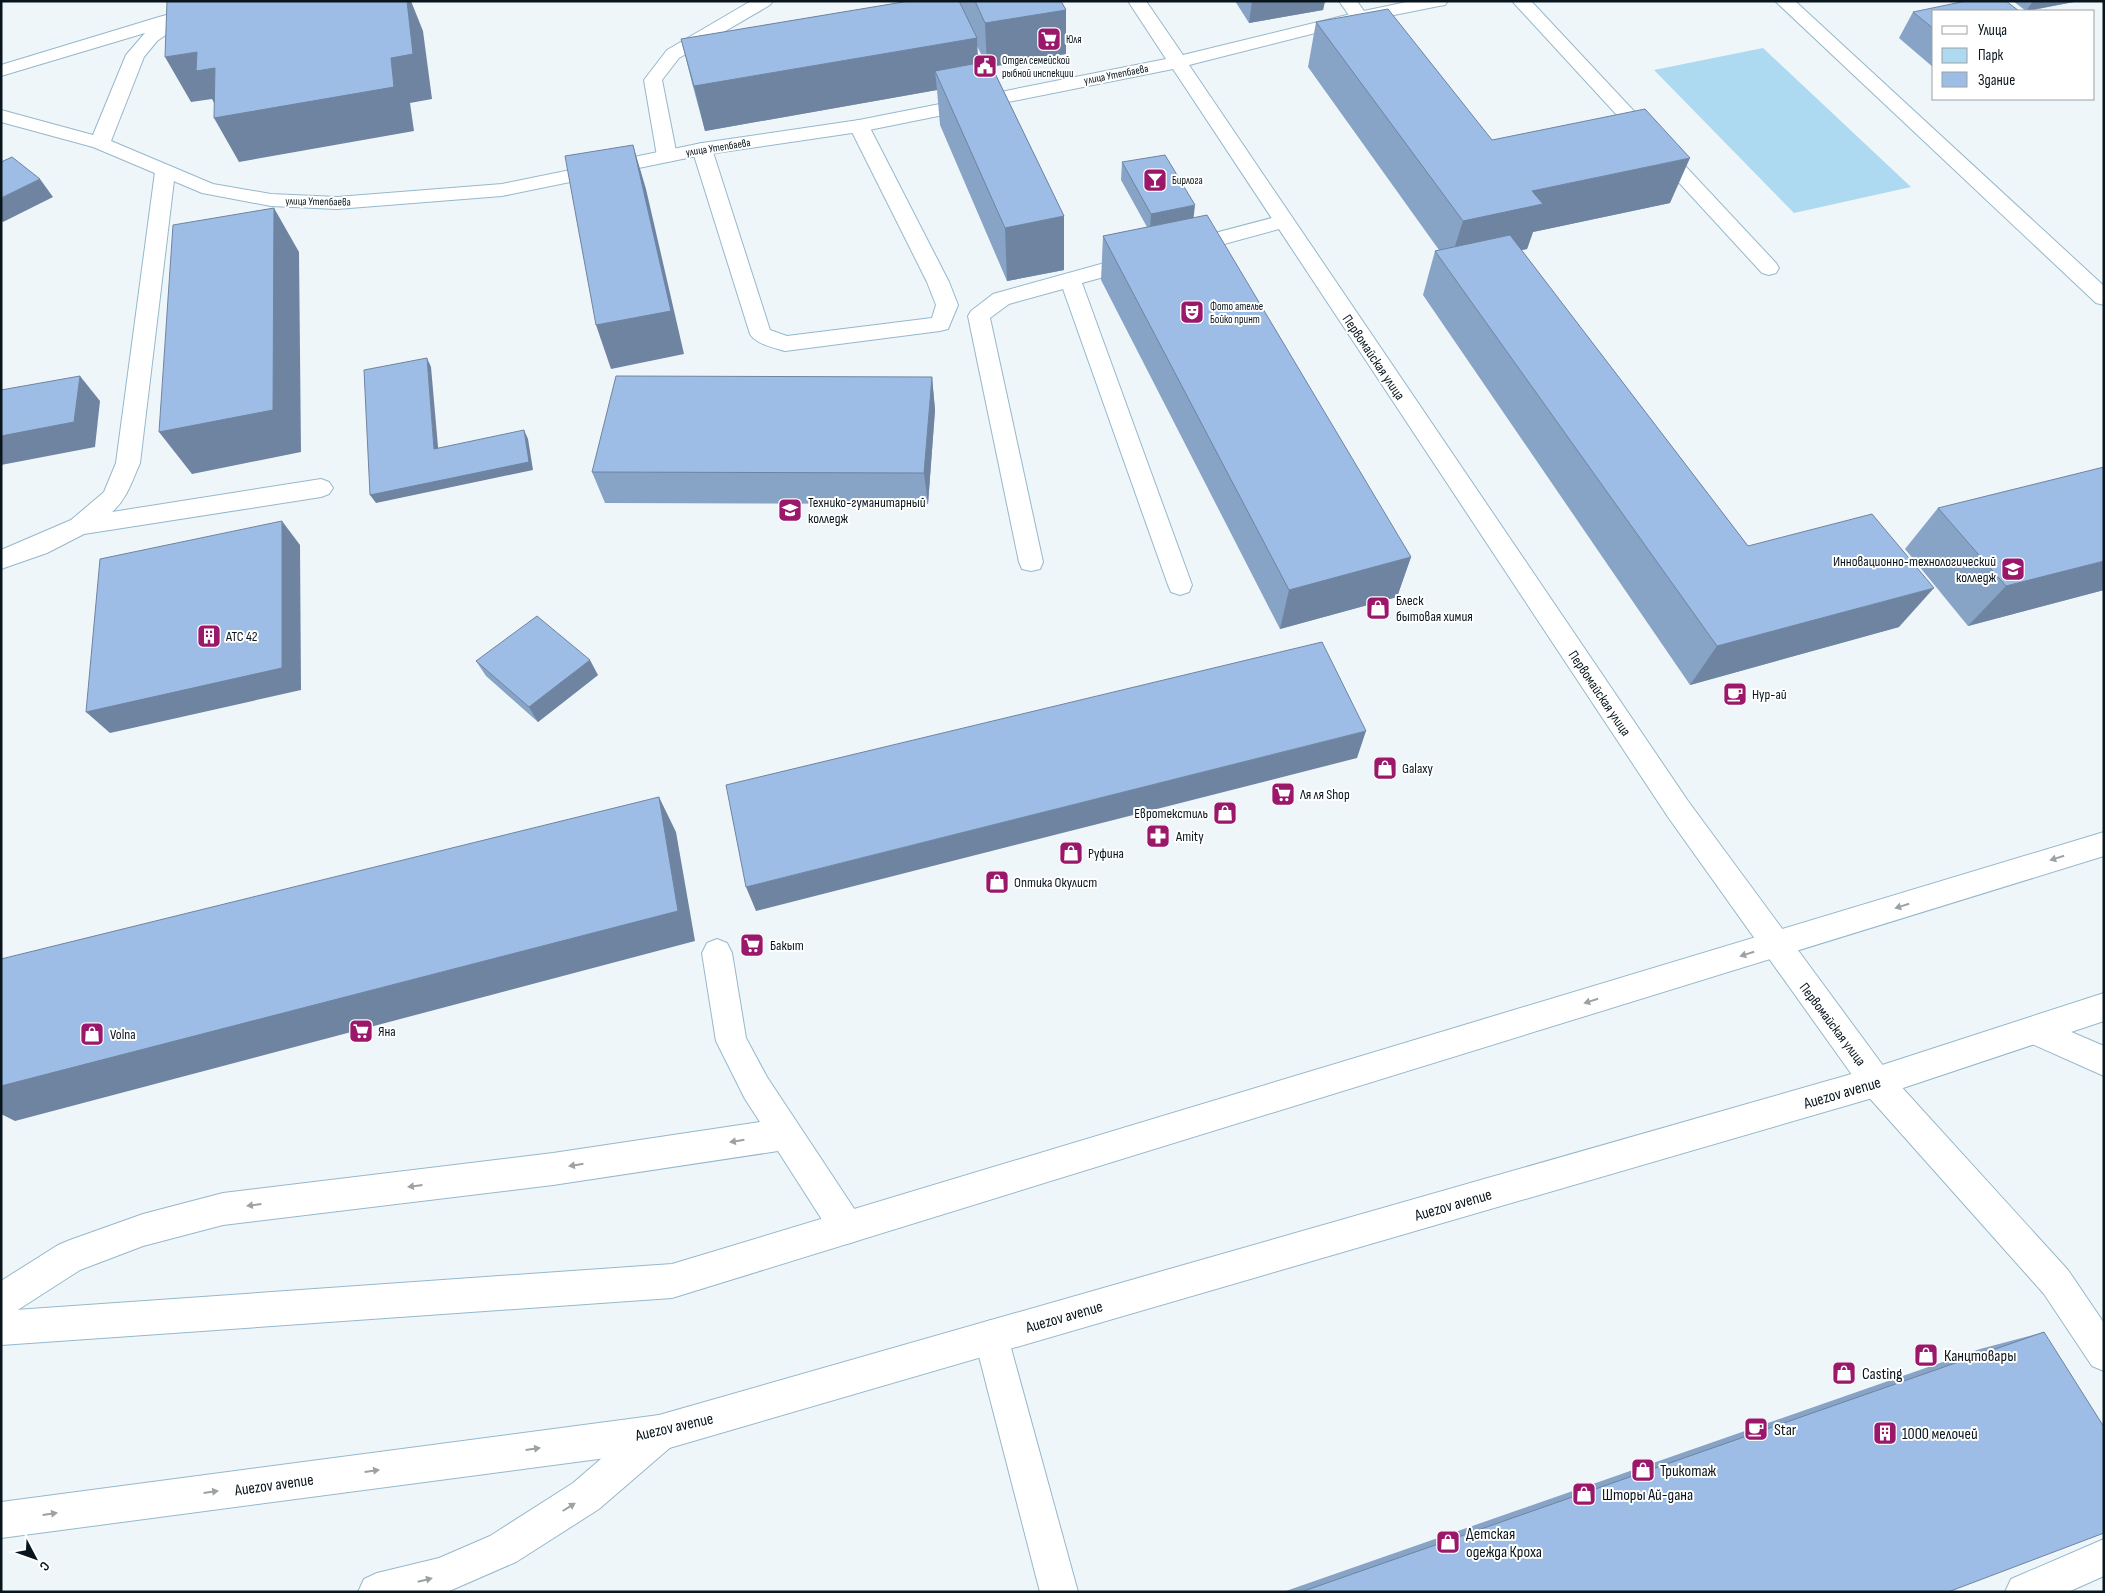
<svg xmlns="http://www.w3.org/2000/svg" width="2105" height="1593" viewBox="0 0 2105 1593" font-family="'Sofia Sans Condensed',sans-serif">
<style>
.green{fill:#add9f1}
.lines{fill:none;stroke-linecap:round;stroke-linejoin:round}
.service-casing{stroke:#95b8cc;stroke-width:2}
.minor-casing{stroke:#95b8cc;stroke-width:2}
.secondary-casing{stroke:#95b8cc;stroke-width:2}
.service{fill:#fff;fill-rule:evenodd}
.minor{fill:#fff;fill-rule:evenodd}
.secondary{fill:#fff;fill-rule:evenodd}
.wall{fill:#87a3c6;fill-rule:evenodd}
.shaded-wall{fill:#6e84a1}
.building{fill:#9dbde6;stroke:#6e84a1}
.oneway{fill:#9ca1a4}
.labels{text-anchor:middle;stroke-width:4;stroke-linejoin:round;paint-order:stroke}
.far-poi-label{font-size:11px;fill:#08151c;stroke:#fff;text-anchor:start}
.far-street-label{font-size:11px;fill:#08151c;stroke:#fff}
.street-label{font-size:14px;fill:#08151c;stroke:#fff}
.poi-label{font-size:14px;fill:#08151c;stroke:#fff;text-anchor:start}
.near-street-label{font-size:16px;fill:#08151c;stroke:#fff}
.near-poi-label{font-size:16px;fill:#08151c;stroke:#fff;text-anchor:start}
</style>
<rect width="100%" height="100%" fill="#eff6fa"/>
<path class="green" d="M1763,48L1911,187L1794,213L1654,70Z"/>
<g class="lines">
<g class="service-casing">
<g id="service">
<path d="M751,1H773L770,5L679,58L662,80L677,156L674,160L667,162L660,160L657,156L644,80L667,50Z"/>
<path d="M1339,1H1357L1368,17L1365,21L1359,22L1353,21Z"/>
<path d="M1512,1H1531L1776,263L1779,268L1776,273L1769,275L1762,273Z"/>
<path d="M1775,1H1795L2104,286V305L2096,303Z"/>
<path d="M859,120L866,122L869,126L949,282L958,305L948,329L940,331L785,351C774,348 756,344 750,334L692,149L695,145L702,143L709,145L712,149L770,330L787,336L932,318L936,305L927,282L849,126L852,122Z"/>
<path d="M165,166L172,168L175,172L140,463C132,481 127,499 112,512L321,479L329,482L333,488L329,494L321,497L84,534L47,553L1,569V550L71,520L104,492L116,463L155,172L158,168Z"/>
<path d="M1283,215L1290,216L1293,221L1290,226L1184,255L1177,253L1174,248L1177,243Z"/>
<path d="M1137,254L1144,256L1147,261L1144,266L1082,283L1192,585L1189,592L1180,595L1171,592L1168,585L1063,289L1009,304L990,318L1043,562L1040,569L1031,571L1022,569L1019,562L968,316L971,311L993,294Z"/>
<path d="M717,939L727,943L732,953L746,1038L767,1077L859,1216L863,1228L859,1240L847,1244L835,1240L778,1151L553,1185L223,1225L143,1246L80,1270L13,1313L1,1318V1281L58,1245L70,1240L143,1214L223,1193L553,1153L760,1122L745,1099L716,1041L702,953L707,943Z"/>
<path d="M2034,1016L2104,1046V1076L2023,1040L2019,1030L2023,1020Z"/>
<path d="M991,1320L1003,1325L1008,1337L1078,1592H1040L974,1337L979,1325Z"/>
<path d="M659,1415L672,1420L677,1433L672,1446L599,1509L516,1562L447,1592H358L364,1579L377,1573L439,1558L490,1536L573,1483L646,1420Z"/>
<path d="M2104,1539V1576L2068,1592H2005L2011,1579Z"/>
</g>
</g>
<g class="minor-casing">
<path id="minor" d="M211,1H251L248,5L222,9L187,20L157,41L144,57L111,141L213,184L271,194L337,197L502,184L702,143L859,120L1166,59L1128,1H1146L1183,55L1359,12L1411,1H1448L1445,5L1439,6L1359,22L1189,65L1688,801L1887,1071L2068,1270L2104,1323V1371L2092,1366L2044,1294L1865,1093L1668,817L1173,69L859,132L702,155L502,196L337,209L271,206L202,193L93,147L1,122V110L93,135L126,55L145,33L1,76V65L159,17C175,13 193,7 211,1Z"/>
</g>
<g class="secondary-casing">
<g id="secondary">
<path d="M2104,832V856L672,1298L1,1345V1311L672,1264Z"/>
<path d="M2104,993V1021L1876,1097L659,1451L1,1538V1502L659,1415L1876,1067Z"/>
</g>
</g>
<use href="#service" class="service"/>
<use href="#minor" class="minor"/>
<use href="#secondary" class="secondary"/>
</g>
<g class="wall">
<path d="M909,1H1061L1066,10V54L992,67L1064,216V270L1007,281L940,125L937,90L705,131L692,83L681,39ZM977,46L985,62L978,63Z"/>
<path d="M1235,1H1325L1323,10L1249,23Z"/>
<path d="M2013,1H2079L2028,11H2026Z"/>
<path d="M1934,11V68L1899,38L1913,12Z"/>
<path d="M1316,22L1492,140L1670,203L1533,232L1527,249L1521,250L1748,546L1899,627L1690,685L1423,295L1435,251L1439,250L1308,67Z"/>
<path d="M1122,162L1194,218L1411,557L1397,597L1280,629L1101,280L1103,236L1147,227L1121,180Z"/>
<path d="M932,377L935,410L928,504L605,503L592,472Z"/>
<path d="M1938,508L2104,590L1968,626L1905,549Z"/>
<path d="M476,661L598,675L538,722L486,676Z"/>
<path d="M2044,1332L1948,1592H1283L1980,1349Z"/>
</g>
<g class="shaded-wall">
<path d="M407,1H411L423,31L432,99L410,103L414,131L239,162L214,118L391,58Z"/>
<path d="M1252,1H1325L1323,10L1249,23Z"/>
<path d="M2033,1H2079L2026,11Z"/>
<path d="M1066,10V54L987,67L985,23Z"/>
<path d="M977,38L979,83L935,71L937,90L705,131L694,86Z"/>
<path d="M197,52L215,68L221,116L212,99L191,102L165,57Z"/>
<path d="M633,145L646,189L684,354L611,369L596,325Z"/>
<path d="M1690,158L1670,203L1533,232L1527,249L1449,265L1463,221L1532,191Z"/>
<path d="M40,179L53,197L3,222L1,220V198Z"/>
<path d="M1195,205L1193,223L1150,232L1151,214Z"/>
<path d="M274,208L299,252L301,452L192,474L159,432Z"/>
<path d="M1064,216V270L1007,281L1005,228Z"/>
<path d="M427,358L431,367L439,458L434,449Z"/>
<path d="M80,376L100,401L95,447L1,465V436Z"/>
<path d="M932,377L935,410L928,504L924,473Z"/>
<path d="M524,430L528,439L533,470L376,503L370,495Z"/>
<path d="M282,521L300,545L301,690L110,733L86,712Z"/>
<path d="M1411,557L1397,597L1280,629L1289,590Z"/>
<path d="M2104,561V590L1968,626L2006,586Z"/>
<path d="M1934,588L1899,627L1690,685L1717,646Z"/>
<path d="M590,660L598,675L538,722L529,707Z"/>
<path d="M1366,731L1357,758L756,911L746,887Z"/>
<path d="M659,797L676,832L695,941L15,1121L1,1114V1086Z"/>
</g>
<g class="building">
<path d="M167,1H407L413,54L391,58L394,87L214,118L215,68L196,71L197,52L165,57Z"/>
<path d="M909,1H959L977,38L694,86L681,39Z"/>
<path d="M975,1H1061L1066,10L985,23Z"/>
<path d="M1966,1H2006L2019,11H1934V29L1913,12Z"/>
<path d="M1388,9L1492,140L1645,109L1690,158L1532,191L1543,204L1463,221L1316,22Z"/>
<path d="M989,61L1064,216L1005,228L935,71Z"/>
<path d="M633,145L671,311L596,325L565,156Z"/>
<path d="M1165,155L1195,205L1151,214L1122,162Z"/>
<path d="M12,157L40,179L1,198V162Z"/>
<path d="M274,208L273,410L159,432L173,225Z"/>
<path d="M1207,215L1411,557L1289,590L1103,236Z"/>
<path d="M1510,235L1748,546L1872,514L1934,588L1717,646L1435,251Z"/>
<path d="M427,358L434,449L524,430L529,462L370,495L364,370Z"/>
<path d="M80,376L74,422L1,436V390Z"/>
<path d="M616,376L932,377L924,473L592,472Z"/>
<path d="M2104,467V561L2006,586L1938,508Z"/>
<path d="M282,521V668L86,712L100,559Z"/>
<path d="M537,616L590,660L529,707L476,661Z"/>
<path d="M1322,642L1366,731L746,887L726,785Z"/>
<path d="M659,797L678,911L1,1086V959Z"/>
<path d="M2044,1332L2104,1427V1533L1948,1592H1301Z"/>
</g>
<defs><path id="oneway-solid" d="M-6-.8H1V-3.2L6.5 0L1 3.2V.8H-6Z" transform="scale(1.25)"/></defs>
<g class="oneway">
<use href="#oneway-solid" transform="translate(2057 858) rotate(163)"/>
<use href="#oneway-solid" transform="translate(1902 906) rotate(163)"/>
<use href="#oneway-solid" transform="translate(1747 954) rotate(163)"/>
<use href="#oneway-solid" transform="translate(1591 1001) rotate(163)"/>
<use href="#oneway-solid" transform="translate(737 1141) rotate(171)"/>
<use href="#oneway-solid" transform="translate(576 1165) rotate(171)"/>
<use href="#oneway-solid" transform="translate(415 1186) rotate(173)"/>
<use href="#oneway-solid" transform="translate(254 1205) rotate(173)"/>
<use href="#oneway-solid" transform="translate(533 1449) rotate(-8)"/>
<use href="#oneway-solid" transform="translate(372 1471) rotate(-8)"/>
<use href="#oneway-solid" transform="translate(211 1492) rotate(-8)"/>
<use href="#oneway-solid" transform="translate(569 1507) rotate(-32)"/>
<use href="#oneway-solid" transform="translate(50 1514) rotate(-8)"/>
<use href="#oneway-solid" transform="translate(425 1580) rotate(-14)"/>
</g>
<defs>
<g id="supermarket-square" transform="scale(1.25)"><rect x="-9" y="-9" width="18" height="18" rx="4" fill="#9b176a" stroke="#fff"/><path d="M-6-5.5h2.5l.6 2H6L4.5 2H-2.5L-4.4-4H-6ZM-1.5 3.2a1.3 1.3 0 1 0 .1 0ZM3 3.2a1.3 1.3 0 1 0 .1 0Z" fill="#fff"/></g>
<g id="civic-square" transform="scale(1.25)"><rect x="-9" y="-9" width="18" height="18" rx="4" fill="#9b176a" stroke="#fff"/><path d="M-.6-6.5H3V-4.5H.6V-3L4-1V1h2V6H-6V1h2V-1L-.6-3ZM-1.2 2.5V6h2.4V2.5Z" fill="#fff"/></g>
<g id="bar-square" transform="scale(1.25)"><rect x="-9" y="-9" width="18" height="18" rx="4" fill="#9b176a" stroke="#fff"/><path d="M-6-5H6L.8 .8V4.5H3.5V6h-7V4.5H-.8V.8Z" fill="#fff"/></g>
<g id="theatre-square" transform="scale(1.25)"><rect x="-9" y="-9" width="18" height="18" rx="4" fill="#9b176a" stroke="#fff"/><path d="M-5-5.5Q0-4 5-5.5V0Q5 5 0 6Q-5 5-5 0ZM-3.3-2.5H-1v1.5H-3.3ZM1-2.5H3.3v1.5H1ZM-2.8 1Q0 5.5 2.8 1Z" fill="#fff"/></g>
<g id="university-square" transform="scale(1.25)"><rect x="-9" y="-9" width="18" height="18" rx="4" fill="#9b176a" stroke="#fff"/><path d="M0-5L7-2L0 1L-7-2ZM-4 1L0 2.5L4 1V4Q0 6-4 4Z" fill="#fff"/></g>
<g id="shop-square" transform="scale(1.25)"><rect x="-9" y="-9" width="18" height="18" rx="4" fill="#9b176a" stroke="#fff"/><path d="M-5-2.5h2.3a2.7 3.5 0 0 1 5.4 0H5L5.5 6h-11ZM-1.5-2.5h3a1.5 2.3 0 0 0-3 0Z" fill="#fff"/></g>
<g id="building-square" transform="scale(1.25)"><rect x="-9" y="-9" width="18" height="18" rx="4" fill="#9b176a" stroke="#fff"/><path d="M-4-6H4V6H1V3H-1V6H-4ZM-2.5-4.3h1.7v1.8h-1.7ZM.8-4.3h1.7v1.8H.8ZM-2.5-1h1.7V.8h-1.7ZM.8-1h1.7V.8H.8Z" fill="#fff"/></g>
<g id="cafe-square" transform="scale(1.25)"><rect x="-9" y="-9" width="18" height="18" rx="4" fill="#9b176a" stroke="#fff"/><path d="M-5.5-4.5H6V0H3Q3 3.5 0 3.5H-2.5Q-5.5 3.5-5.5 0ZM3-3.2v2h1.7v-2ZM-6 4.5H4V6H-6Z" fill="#fff"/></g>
<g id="pharmacy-square" transform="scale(1.25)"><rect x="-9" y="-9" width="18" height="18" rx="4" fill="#9b176a" stroke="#fff"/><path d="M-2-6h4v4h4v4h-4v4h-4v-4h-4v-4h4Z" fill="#fff"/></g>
</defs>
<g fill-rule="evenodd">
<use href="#supermarket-square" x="1049" y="39"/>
<use href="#civic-square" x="985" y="66"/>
<use href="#bar-square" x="1155" y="180"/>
<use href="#theatre-square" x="1192" y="312"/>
<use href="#university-square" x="790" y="510"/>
<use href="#university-square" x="2013" y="569"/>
<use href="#shop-square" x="1378" y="608"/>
<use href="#building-square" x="209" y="636"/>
<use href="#cafe-square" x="1735" y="694"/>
<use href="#shop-square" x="1385" y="768"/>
<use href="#supermarket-square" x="1283" y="794"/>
<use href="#shop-square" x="1225" y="813"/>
<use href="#pharmacy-square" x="1158" y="836"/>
<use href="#shop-square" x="1071" y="853"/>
<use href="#shop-square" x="997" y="882"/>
<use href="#supermarket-square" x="752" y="945"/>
<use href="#supermarket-square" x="361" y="1031"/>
<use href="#shop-square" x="92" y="1034"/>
<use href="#shop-square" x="1926" y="1355"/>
<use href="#shop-square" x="1844" y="1373"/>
<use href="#cafe-square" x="1756" y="1429"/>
<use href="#building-square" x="1885" y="1433"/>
<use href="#shop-square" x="1643" y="1470"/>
<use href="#shop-square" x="1584" y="1494"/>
<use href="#shop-square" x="1448" y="1542"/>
</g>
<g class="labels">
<g class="far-poi-label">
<text x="1066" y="43">Юля</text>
<text x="1002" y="64">Отдел семейской<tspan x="1002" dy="13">рыбной инспекции</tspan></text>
<text x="1172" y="184">Бирлога</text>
<text x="1210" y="310">Фото ателье<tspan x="1210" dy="13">Бойко принт</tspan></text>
</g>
<g class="far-street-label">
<text transform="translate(1116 74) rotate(-11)" y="4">улица Утепбаева</text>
<text transform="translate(718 147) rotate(-9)" y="4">улица Утепбаева</text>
<text transform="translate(318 201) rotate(1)" y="4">улица Утепбаева</text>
</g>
<g class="street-label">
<text transform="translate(1374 357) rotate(56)" y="5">Первомайская улица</text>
<text transform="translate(1600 693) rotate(56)" y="5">Первомайская улица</text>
<text transform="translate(1833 1024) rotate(53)" y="5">Первомайская улица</text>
</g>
<g class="poi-label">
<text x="808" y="507">Технико-гуманитарный<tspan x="808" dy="16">колледж</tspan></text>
<text x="1996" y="566" text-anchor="end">Инновационно-технологический<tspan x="1996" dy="16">колледж</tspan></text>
<text x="1396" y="605">Блеск<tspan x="1396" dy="16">бытовая химия</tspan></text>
<text x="226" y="641">АТС 42</text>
<text x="1752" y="699">Нур-ай</text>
<text x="1402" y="773">Galaxy</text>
<text x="1300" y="799">Ля ля Shop</text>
<text x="1208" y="818" text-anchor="end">Евротекстиль</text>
<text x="1176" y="841">Amity</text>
<text x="1088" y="858">Руфина</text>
<text x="1014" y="887">Оптика Окулист</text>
<text x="770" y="950">Бакыт</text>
<text x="378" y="1036">Яна</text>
<text x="110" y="1039">Volna</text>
</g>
<g class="near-street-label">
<text transform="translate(1842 1092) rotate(-16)" y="6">Auezov avenue</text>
<text transform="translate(1453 1204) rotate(-16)" y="6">Auezov avenue</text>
<text transform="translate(1064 1316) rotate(-16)" y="6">Auezov avenue</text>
<text transform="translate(674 1426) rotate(-13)" y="6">Auezov avenue</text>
<text transform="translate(274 1484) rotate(-8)" y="6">Auezov avenue</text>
</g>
<g class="near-poi-label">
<text x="1944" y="1361">Канцтовары</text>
<text x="1862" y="1379">Casting</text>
<text x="1774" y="1435">Star</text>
<text x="1902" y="1439">1000 мелочей</text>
<text x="1660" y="1476">Трикотаж</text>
<text x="1602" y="1500">Шторы Ай-дана</text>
<text x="1466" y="1539">Детская<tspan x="1466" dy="18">одежда Кроха</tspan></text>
</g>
</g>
<rect width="2105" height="1593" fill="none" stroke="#08151c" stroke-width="5"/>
<rect x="1932" y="10" width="162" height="90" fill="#ffffff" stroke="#9ca1a4"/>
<rect x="1942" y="26" width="25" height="8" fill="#ffffff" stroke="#9ca1a4"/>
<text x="1978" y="35" font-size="15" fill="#08151c">Улица</text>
<rect x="1942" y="48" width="25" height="15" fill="#add9f1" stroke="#9ca1a4"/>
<text x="1978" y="60" font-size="15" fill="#08151c">Парк</text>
<rect x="1942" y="72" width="25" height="15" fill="#9dbde6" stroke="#9ca1a4"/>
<text x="1978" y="85" font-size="15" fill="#08151c">Здание</text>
<g transform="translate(35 1558) rotate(131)" stroke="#ffffff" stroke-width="4" paint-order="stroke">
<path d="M0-4L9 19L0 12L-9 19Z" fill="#08151c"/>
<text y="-8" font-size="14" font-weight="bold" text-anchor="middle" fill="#08151c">С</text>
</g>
</svg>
